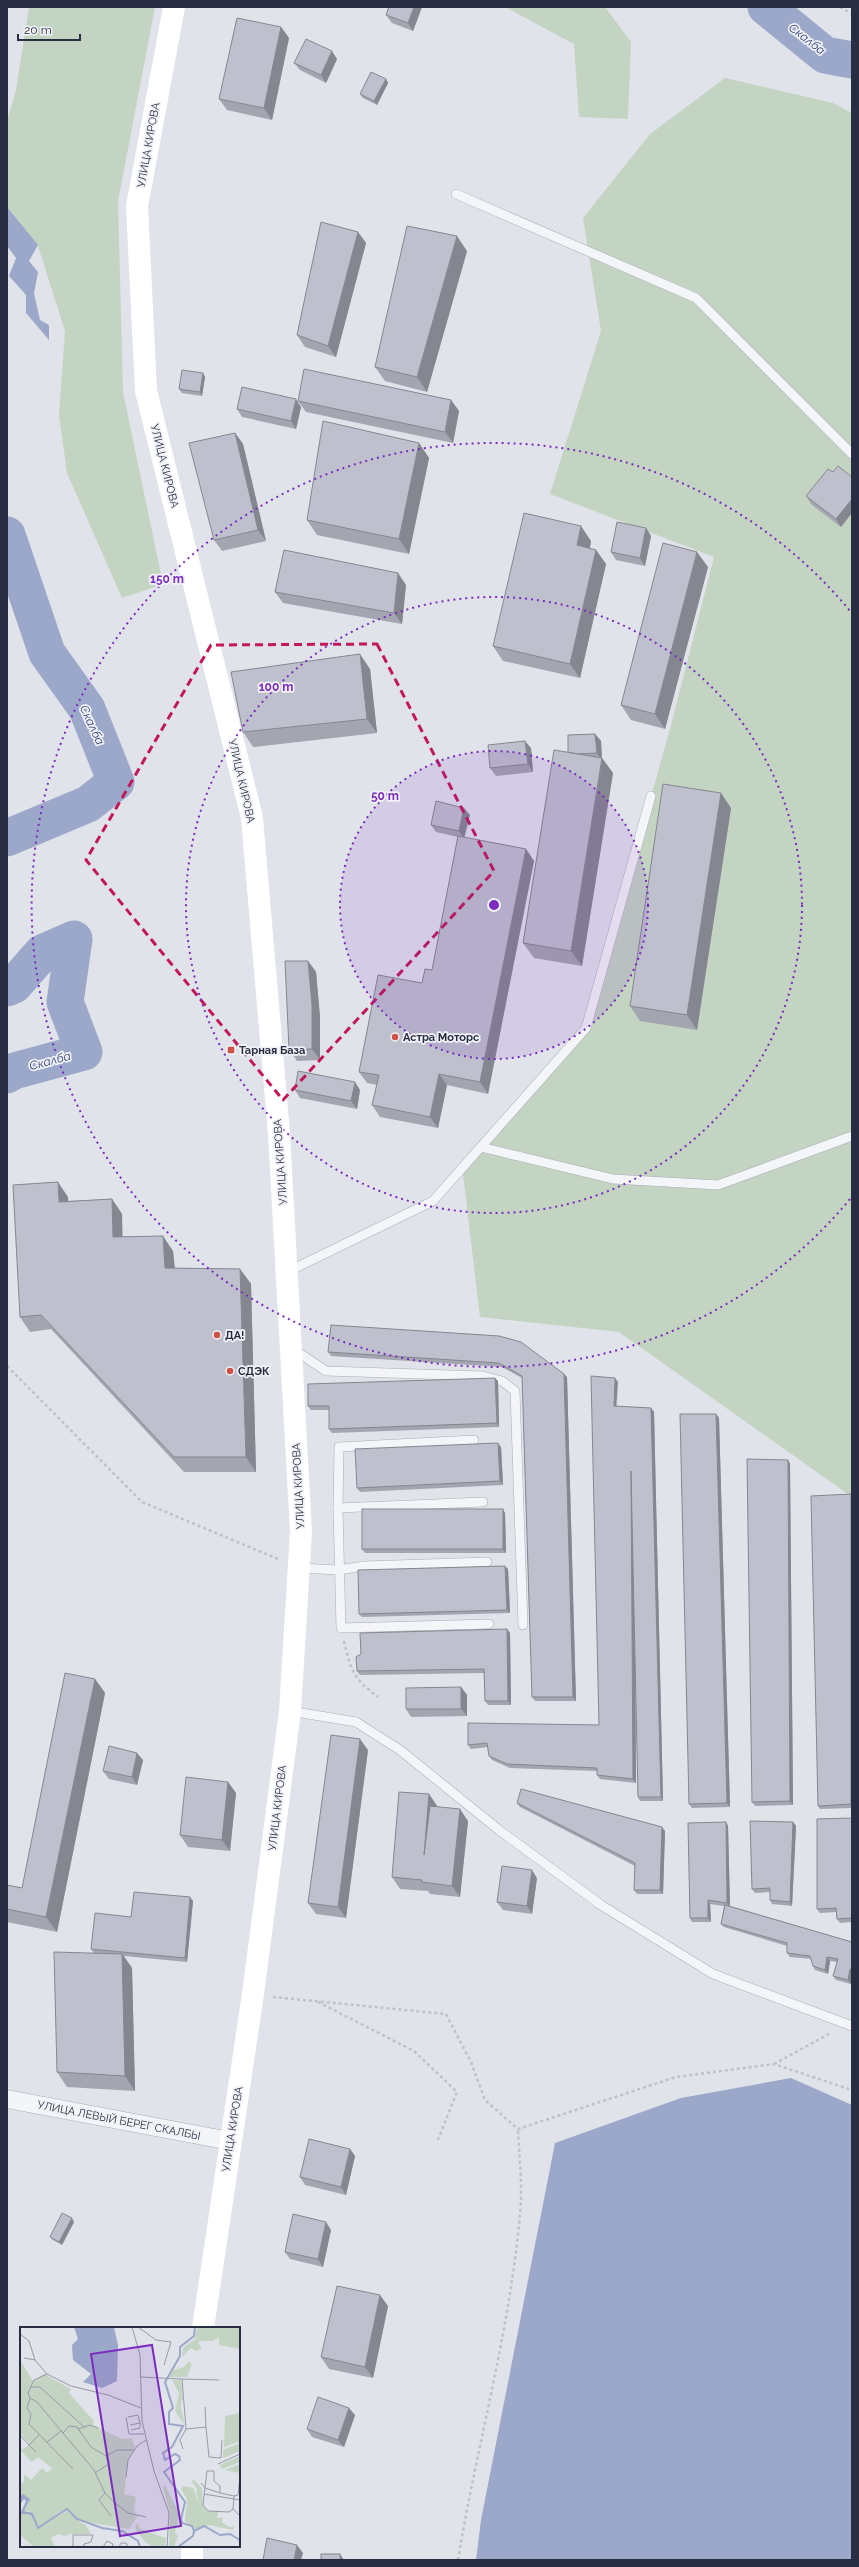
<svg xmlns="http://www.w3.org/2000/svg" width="859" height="2567" viewBox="0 0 859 2567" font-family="Raleway,sans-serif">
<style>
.green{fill:#c3d4c2}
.water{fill:#9ca8ca}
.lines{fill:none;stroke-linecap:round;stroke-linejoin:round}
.river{stroke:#9ca8ca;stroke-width:37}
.lane-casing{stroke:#aaacb8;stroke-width:10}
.street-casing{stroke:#aaacb8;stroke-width:19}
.path{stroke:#bfc1c9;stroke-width:2.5;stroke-dasharray:3 3;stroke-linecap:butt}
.lane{stroke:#f4f5f8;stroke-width:9}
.street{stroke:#f4f5f8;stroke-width:18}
.secondary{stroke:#fff;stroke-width:22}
.wall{fill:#a3a6b0}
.shaded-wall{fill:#858790}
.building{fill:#bec1cd;stroke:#858790}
.marked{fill:none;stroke:#c2185b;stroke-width:3;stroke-dasharray:8 5;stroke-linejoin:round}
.ring{fill:none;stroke:#7b2cbf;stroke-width:2;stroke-dasharray:2 4}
.poi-dot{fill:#d05045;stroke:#f1f2f7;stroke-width:1.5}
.labels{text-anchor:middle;stroke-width:3.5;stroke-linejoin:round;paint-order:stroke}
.street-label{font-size:11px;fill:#292d42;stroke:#f1f2f7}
.poi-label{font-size:11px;font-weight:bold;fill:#292d42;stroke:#f1f2f7;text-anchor:start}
.water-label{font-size:12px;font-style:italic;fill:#334277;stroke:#f1f2f7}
.inset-river{fill:none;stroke:#9ca8ca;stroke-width:2}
.inset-road{fill:none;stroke:#979aa7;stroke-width:1}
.view{fill:#7b2cbf;fill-opacity:0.15;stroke:#7b2cbf;stroke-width:2}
.inset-edge{fill:none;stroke:#292d42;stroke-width:2}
.centre{fill:#7b2cbf;stroke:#f1f2f7;stroke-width:2}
.ring-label{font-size:12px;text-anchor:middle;font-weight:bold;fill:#7b2cbf;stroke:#f1f2f7;stroke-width:3.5;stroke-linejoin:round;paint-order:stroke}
</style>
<rect width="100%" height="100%" fill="#e1e3ea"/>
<g class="green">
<path d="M29,7H155L118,201L123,392L163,584L122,598L67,473L59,415L65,331L38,246L7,207V121L16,90Z"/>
<path d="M505,7H605L631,42L628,119L579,117L574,44Z"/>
<path d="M725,78L833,103L852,113V1497L619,1332L480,1317L463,1174L586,1028L670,729L714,557L550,494L601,331L583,218L650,134Z"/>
</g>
<g class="water">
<path d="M7,207L38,245L29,261L38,272L34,293L40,320L49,325V340L26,313V295L9,276L16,258L7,246Z"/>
<path d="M791,2078L852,2105V2560H476L481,2520L555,2143L681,2098Z"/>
</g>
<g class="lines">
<g class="river">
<path d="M766,7L825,55L852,60"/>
<path d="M7,535L47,653L87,709L116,782L88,804L7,838"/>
<path d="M7,988L14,985L42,953L74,939L65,1002L84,1052L14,1071L7,1075"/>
</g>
<g class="lane-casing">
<g id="lane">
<path d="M456,194L696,298L852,454"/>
<path d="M481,1147L613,1179L718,1185L852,1136"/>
<path d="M287,1272L433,1201L586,1028L651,796"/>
<path d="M293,1349L326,1371L483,1376L502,1381L515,1391L523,1625"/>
<path d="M483,1502L338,1508L341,1628L489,1624"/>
<path d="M338,1508L339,1447L474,1440"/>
<path d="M299,1568L338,1570L364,1566L487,1562"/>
<path d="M290,1711L356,1722L400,1750L499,1830L601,1905L713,1974L852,2026"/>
</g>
</g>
<g class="street-casing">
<path id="street" d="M7,2099L230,2141"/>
</g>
<g class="path">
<path d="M840,7L852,14"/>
<path d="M7,1366L142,1502L278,1559"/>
<path d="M344,1641C351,1671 353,1678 378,1697"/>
<path d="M273,1997L446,2014L471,2062L485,2100L518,2129L676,2077L774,2064L852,2090"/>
<path d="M318,2002L414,2051L457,2092L437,2142"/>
<path d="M774,2064L829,2034"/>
<path d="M458,2560C477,2444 510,2331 520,2214C523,2186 519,2156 518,2129"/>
</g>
<use href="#lane" class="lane"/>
<use href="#street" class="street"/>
<g class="secondary">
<path d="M174,7L137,206L146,391L252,818L279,1134L301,1532L290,1711L253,1994L203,2328"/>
<path d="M192,2546V2560"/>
</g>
</g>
<g class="wall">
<path d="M389,7H422L413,31L392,23L386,15Z"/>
<path d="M281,27L289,38L272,120L227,110L219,99Z"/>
<path d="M337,59L326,83L300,70L294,63Z"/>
<path d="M386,79L388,83L377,105L363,98L360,94Z"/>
<path d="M358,232L366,243L336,357L305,347L297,335Z"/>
<path d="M467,251L427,392L385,381L375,367Z"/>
<path d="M203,373L205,377L202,396L182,393L179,389Z"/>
<path d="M451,400L459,411L453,443L306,412L298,401Z"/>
<path d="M301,407L296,429L242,417L237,409Z"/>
<path d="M235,433L243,444L266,541L222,551L214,540Z"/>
<path d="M419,443L429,458L409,554L317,535L307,520Z"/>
<path d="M833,472L841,527L811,504L806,496Z"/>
<path d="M646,528L651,536L645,566L616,560L611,552Z"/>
<path d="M591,541L590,548L596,550L606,564L580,678L503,661L493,646Z"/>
<path d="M708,567L665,729L631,720L621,705Z"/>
<path d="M406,585L402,624L283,603L275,592Z"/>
<path d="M370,669L377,733L253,747L243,732Z"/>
<path d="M595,734L601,741L602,758L613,773L582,966L534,958L523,943L568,752Z"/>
<path d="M531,748L533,772L496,776L490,768Z"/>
<path d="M731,808L697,1030L640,1021L630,1006Z"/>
<path d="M470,815L464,837L526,849L534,861L488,1094L447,1085L438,1128L380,1117L372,1105L377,1085L367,1083L359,1072L432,970L458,837L436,832L431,825Z"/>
<path d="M308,961L316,972L320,1017V1060L297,1061L289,1049Z"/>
<path d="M295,1090H360L357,1109L300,1098Z"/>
<path d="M68,1197V1201L112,1199L122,1214V1237L173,1251L175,1268L240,1269L251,1284L256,1472H184L51,1329L30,1332L20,1317Z"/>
<path d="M331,1325L567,1377L576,1701H535L532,1697L522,1378L502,1367L331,1356L328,1352Z"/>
<path d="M498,1381L499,1427L332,1433L329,1429V1410H311L308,1406Z"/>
<path d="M618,1382L617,1406L651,1408L654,1412L663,1801H640L638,1797L635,1658L636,1783L600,1779L597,1775V1771L510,1768L492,1760L489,1756L488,1747L471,1749L468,1745L599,1725Z"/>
<path d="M716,1414L719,1418L730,1807L692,1808L689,1804Z"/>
<path d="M501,1447L503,1485L360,1492L357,1488Z"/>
<path d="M788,1460L790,1464L793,1805L755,1806L752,1802Z"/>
<path d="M851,1494L852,1495V1808L820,1809L818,1806Z"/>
<path d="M505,1513L506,1553H365L362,1549Z"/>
<path d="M508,1569L510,1613L362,1617L359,1614Z"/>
<path d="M510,1633L511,1705H488L485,1701L484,1673L360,1675L357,1671Z"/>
<path d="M95,1679L105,1693L57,1932L7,1922V1885L22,1888Z"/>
<path d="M461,1687L467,1695V1716L411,1717L406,1709Z"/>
<path d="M368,1750L346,1918L316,1914L308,1903Z"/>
<path d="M143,1760L137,1785L109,1779L103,1771Z"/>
<path d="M228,1782L236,1793L230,1851L188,1847L180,1835Z"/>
<path d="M429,1794L437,1806L436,1807L468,1821L460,1897L430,1894L428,1891L400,1889L392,1877Z"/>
<path d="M517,1803L665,1831L663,1894H637L634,1890L635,1866L520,1807Z"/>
<path d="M852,1818V1922L840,1923L837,1919L836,1912L820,1913L817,1909Z"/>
<path d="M726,1822L728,1826L730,1906L852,1942V1977L851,1984L836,1980L833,1976L837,1962L830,1961L828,1974L815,1970L813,1966L811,1959L790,1957L787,1953V1946L724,1927L721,1924L724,1906L710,1904L711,1922H692L690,1918Z"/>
<path d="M793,1822L796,1826L792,1906L772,1904L770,1900V1892L755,1893L752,1889Z"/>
<path d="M537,1878L532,1914L503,1910L497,1902Z"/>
<path d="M193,1901L187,1962L124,1956L132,1968L135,2091L67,2087L57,2072L94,1953L91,1949L131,1917Z"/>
<path d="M350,2149L355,2156L346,2195L305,2185L300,2177Z"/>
<path d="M74,2222L62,2245L53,2240L50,2237Z"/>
<path d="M331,2230L323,2267L290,2259L285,2252Z"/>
<path d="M388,2306L373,2378L329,2369L321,2357Z"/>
<path d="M355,2415L344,2447L312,2437L307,2429Z"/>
</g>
<g class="shaded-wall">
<path d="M414,7H422L413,31L408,23Z"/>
<path d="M281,27L289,38L272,120L264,108Z"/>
<path d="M332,51L337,59L326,83L321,75Z"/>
<path d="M386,79L388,83L377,105L374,101Z"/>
<path d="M358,232L366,243L336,357L328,346Z"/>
<path d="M457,236L467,251L427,392L417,377Z"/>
<path d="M203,373L205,377L202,396L200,392Z"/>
<path d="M296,399L301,407L296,429L291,421Z"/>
<path d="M451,400L459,411L453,443L445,432Z"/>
<path d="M235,433L243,444L266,541L258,530Z"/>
<path d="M419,443L429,458L409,554L399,539Z"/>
<path d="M852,499V513L841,527L836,519Z"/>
<path d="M581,526L591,541L587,560L577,545Z"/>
<path d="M646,528L651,536L645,566L640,558Z"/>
<path d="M596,550L606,564L580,678L570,664Z"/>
<path d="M697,552L708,567L665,729L655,714Z"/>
<path d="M398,573L406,585L402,624L394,613Z"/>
<path d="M360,654L370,669L377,733L367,719Z"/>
<path d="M595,734L601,741L602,761V758L613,773L582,966L571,951L602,761L597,753Z"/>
<path d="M525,741L531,748L533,772L528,764Z"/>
<path d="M721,793L731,808L697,1030L687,1015Z"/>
<path d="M464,808L470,815L464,839L459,831Z"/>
<path d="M526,849L534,861L488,1094L480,1082Z"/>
<path d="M308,961L316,972L320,1017V1060L312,1049Z"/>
<path d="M439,1074L447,1085L438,1128L430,1117Z"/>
<path d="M355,1082L360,1090L357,1109L351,1101Z"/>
<path d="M58,1182L68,1197L69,1217L59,1202Z"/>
<path d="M112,1199L122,1214L123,1252L113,1237Z"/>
<path d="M163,1236L173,1251L176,1283L165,1268Z"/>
<path d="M240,1269L251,1284L256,1472L246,1457Z"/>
<path d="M564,1374L567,1377L576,1701L573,1697Z"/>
<path d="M495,1378L498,1381L499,1427L497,1423Z"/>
<path d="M615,1378L618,1382L616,1410L614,1406Z"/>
<path d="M651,1408L654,1412L663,1801L661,1797Z"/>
<path d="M716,1414L719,1418L730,1807L727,1803Z"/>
<path d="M498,1443L501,1447L503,1485L500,1481Z"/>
<path d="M788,1460L790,1464L793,1805L790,1801Z"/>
<path d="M631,1471L634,1475L636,1783L633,1779Z"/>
<path d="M851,1494L852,1495V1805L851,1804Z"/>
<path d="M503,1509L505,1513L506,1553L503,1549Z"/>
<path d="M505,1566L508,1569L510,1613L507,1610Z"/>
<path d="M507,1629L510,1633L511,1705L508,1701Z"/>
<path d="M95,1679L105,1693L57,1932L46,1917Z"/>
<path d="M461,1687L467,1695V1716L461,1709Z"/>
<path d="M360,1739L368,1750L346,1918L338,1907Z"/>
<path d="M137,1753L143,1760L137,1785L132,1777Z"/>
<path d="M228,1782L236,1793L230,1851L222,1840Z"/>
<path d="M429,1794L437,1806L432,1866L424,1855Z"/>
<path d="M460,1809L468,1821L460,1897L452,1886Z"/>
<path d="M726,1822L728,1826L730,1907L727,1903Z"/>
<path d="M793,1822L796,1826L792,1906L790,1902Z"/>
<path d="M662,1827L665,1831L663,1894L660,1890Z"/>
<path d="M532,1870L537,1878L532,1914L527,1906Z"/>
<path d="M190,1897L193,1901L187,1962L185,1958Z"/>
<path d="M708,1900L710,1904L711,1922L708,1918Z"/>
<path d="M122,1954L132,1968L135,2091L125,2076Z"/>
<path d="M827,1957L830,1961L828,1974L825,1970Z"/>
<path d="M850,1969L852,1972V1977L851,1984L848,1980Z"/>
<path d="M350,2149L355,2156L346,2195L341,2187Z"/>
<path d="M72,2218L74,2222L62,2245L59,2242Z"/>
<path d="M326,2222L331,2230L323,2267L318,2259Z"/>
<path d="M380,2295L388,2306L373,2378L365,2367Z"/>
<path d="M349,2408L355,2415L344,2447L338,2440Z"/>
<path d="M297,2545L303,2553L301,2560H294Z"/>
<path d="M340,2554L344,2560H340Z"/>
</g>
<g class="building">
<path d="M389,7H414L408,23L386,15Z"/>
<path d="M237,18L281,27L264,108L219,99Z"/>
<path d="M306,39L332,51L321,75L294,63Z"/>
<path d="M371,72L386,79L374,101L360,94Z"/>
<path d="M321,222L358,232L328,346L297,335Z"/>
<path d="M407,226L457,236L417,377L375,367Z"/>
<path d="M304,369L451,400L445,432L298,401Z"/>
<path d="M182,370L203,373L200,392L179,389Z"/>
<path d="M242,387L296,399L291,421L237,409Z"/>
<path d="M323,421L419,443L399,539L307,520Z"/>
<path d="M235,433L258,530L214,540L189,443Z"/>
<path d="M838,466L852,477V499L836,519L806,496L828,469L833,472Z"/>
<path d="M524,513L581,526L577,545L596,550L570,664L493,646Z"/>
<path d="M617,522L646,528L640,558L611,552Z"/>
<path d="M663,543L697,552L655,714L621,705Z"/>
<path d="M284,550L398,573L394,613L275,592Z"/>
<path d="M360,654L367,719L243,732L231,672Z"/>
<path d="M595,734L597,753L577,754L568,752V735Z"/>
<path d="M525,741L528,764L490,768L488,745Z"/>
<path d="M554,750L602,758L571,951L523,943Z"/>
<path d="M663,784L721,793L687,1015L630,1006Z"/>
<path d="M436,801L464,808L459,831L431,825Z"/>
<path d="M458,836L526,849L480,1082L439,1074L430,1117L372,1105L379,1075L359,1072L378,975L422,983L425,969L432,970Z"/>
<path d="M285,961H308L312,1005V1049H289Z"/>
<path d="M298,1071L355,1082L351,1101L295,1090Z"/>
<path d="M58,1182L59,1202L112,1199L113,1237L163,1236L165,1268L240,1269L246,1457H174L41,1315L20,1317L13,1185Z"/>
<path d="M331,1325L499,1336L521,1342L564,1374L573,1697H532L522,1376L499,1363L328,1352Z"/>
<path d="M591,1376L615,1378L614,1406L651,1408L661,1797H638L631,1471L633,1779L597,1775V1768L507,1764L489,1756L487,1743L468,1745V1723L599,1725Z"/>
<path d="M495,1378L497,1423L329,1429V1406H308V1384Z"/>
<path d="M680,1414H716L727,1803L689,1804Z"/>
<path d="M498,1443L500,1481L357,1488L355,1449Z"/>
<path d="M747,1459L788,1460L790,1801L752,1802Z"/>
<path d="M851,1494V1804L818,1806L811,1496Z"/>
<rect x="362" y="1509" width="141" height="40"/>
<path d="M505,1566L507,1610L359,1614L358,1570Z"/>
<path d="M507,1629L508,1701H485L484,1669L357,1671L356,1657L361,1654L360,1633Z"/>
<path d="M65,1673L95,1679L46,1917L7,1909V1885L22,1888Z"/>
<path d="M461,1687V1709H406V1688Z"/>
<path d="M331,1735L360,1739L338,1907L308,1903Z"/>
<path d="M109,1746L137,1753L132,1777L103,1771Z"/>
<path d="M186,1777L228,1782L222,1840L180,1835Z"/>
<path d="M521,1789L662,1827L660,1890H634L635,1863L517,1803Z"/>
<path d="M399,1792L429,1794L424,1855L430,1806L460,1809L452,1886L422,1882V1880L392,1877Z"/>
<path d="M852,1818V1918L837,1919L836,1908L817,1909V1819Z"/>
<path d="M750,1821L793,1822L790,1902L770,1900V1888L752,1889Z"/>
<path d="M726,1822L727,1903L708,1900V1918H690L688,1823Z"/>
<path d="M502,1866L532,1870L527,1906L497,1902Z"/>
<path d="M134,1892L190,1897L185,1958L91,1949L95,1913L131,1917Z"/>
<path d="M725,1905L852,1942V1969H850L848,1980L833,1976L838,1959L827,1957L825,1970L813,1966L810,1956L787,1953V1943L721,1924Z"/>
<path d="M54,1952L122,1954L125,2076L57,2072Z"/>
<path d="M309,2139L350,2149L341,2187L300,2177Z"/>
<path d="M62,2213L72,2218L59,2242L50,2237Z"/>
<path d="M293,2214L326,2222L318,2259L285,2252Z"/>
<path d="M337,2286L380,2295L365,2367L321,2357Z"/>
<path d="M318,2397L349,2408L338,2440L307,2429Z"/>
<path d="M267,2538L297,2545L294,2560H263Z"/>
<rect x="321" y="2554" width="19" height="6"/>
</g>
<path class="marked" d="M377,644L494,871L283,1100L86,860L211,645Z"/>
<circle cx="494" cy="905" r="154" fill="#7b2cbf" fill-opacity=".12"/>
<g class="ring">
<circle cx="494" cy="905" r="154"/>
<circle cx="494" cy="905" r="308"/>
<path d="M850 1199A462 462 0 1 1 850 611"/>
</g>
<g class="poi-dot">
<circle cx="395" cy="1037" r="4"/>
<rect x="227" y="1046" width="8" height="8" rx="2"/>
<circle cx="217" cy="1335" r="4"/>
<circle cx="230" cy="1371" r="4"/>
</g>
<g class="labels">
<g class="street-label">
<text transform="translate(148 145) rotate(-80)" y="4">УЛИЦА КИРОВА</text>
<text transform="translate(165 466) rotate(76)" y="4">УЛИЦА КИРОВА</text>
<text transform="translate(242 781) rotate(77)" y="4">УЛИЦА КИРОВА</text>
<text transform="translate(280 1162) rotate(-94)" y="4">УЛИЦА КИРОВА</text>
<text transform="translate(298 1486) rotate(-93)" y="4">УЛИЦА КИРОВА</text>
<text transform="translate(277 1808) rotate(-83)" y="4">УЛИЦА КИРОВА</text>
<text transform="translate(119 2120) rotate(11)" y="4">УЛИЦА ЛЕВЫЙ БЕРЕГ СКАЛБЫ</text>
<text transform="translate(232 2129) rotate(-81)" y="4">УЛИЦА КИРОВА</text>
</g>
<g class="poi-label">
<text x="403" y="1041">Астра Моторс</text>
<text x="239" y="1054">Тарная База</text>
<text x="225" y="1339">ДА!</text>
<text x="238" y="1375">СДЭК</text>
</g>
<g class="water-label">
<text transform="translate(807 39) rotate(38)" y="4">Скалба</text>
<text transform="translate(92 725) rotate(65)" y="4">Скалба</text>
<text transform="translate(50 1061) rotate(-15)" y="4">Скалба</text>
</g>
</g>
<g transform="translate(20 2327)">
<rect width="220" height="220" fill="#e1e3ea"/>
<path d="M177,0H220V22L199,18V10L203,8L192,14H180L178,16L182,21L176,24L171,21L162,30L163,21L175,12ZM0,33L13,54L24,47L51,62L49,66L73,93L74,99L102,112L112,111L115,121L108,133L104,167L116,170L114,182L117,190L109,202L65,195L57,192L47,182L37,187L21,200L47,184L60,195L66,198L71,207H50L45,209L38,207L31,211L35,220H14L0,208V187H10L13,191L9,184H4L10,172L0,170V154L2,157L4,154V147L11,153L22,141L27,146L32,141L18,130L12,135L0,123V111L2,123L10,117L0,106ZM169,34L172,37L167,50H149L153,43L164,40ZM152,53H161L163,73L161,74V81L165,98L155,84L159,66ZM220,86V114L204,120L205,89ZM220,116V124L203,131V123ZM220,129V135L202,142L200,138ZM220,137V146L204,143ZM173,152L182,161L183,179L187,184L198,185L197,191H203L202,195L209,200H214L213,203L188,198L176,203L165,194L167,172L161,162L164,159L173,161L179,176L176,164L177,162L172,155ZM145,158L159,186L155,206L158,209L154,220H149L150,186L143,160ZM118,197L120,202L146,211L145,220H133L124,214L116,203L115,198Z" fill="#c3d4c2"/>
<path d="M54,0H94L98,18L97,54L82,61L63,55L71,47L53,33L52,18L58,12ZM3,167L10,172L4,184L13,186L14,191L9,187H0L6,174L4,172L1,176L0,169Z" fill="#9ca8ca"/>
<path class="inset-river" d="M13,189L18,201L47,182L57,192L82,201L102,204L118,214L120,220M174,204L184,199L200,208L210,207L220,213M158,220L173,209L174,204L172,199L162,196L161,192L165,175L144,145L160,133L159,129L155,127L145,133L143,126L152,120L163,99L149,97V85L153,81L145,55L160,29V20L174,9L175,0"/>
<path class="inset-road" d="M112,0L120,28L122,94L134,144L149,186L147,220M118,0L136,13L151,15L144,38M0,7L9,14L15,33M4,31L15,33L27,47L51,59L88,68L121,81M27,47L14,53L8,66L10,71L17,75L74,143L85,166L94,175L108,186L126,190M120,50L162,52L166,102L186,100L189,130L201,131L202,113M162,52L199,53M11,60H20L64,100M10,71L7,81L11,87L9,97L53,142M185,80L186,100M106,90L109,107H124M108,90L118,88L120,96L110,98M58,102L70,98L78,101M111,103L120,101V96M43,106L49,99L57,100L71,120L86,129M0,108L9,118M27,115L41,104M163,122L160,113L166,102M16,125L9,118L19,108M198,137L220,127M75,146L89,137L86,129L97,123H114M106,150L108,133L117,119L126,113M181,156L185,161L200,166M85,166L79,173L91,189M184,167L220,173M214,169L218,168L220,150M213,182L214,169L200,166V159L194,154V144H187L183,178L188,184L209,185L213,182L220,189M53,220V208H73L71,215L64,217L63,220M83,220L87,214L93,217L92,220M99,220L101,216H106L108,220"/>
<path class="view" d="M132,18L161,199L100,209L71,27Z"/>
<rect width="220" height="220" class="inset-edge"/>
</g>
<circle cx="494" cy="905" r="6" class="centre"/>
<g class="ring-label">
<text x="167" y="583">150 m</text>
<text x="276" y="691">100 m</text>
<text x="385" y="800">50 m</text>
</g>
<rect width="859" height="2567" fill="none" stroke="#292d42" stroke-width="16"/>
<path d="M18 34v6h62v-6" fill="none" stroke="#292d42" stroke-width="2"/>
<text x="24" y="34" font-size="12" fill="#292d42" stroke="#f1f2f7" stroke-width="3" paint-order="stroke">20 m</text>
</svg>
